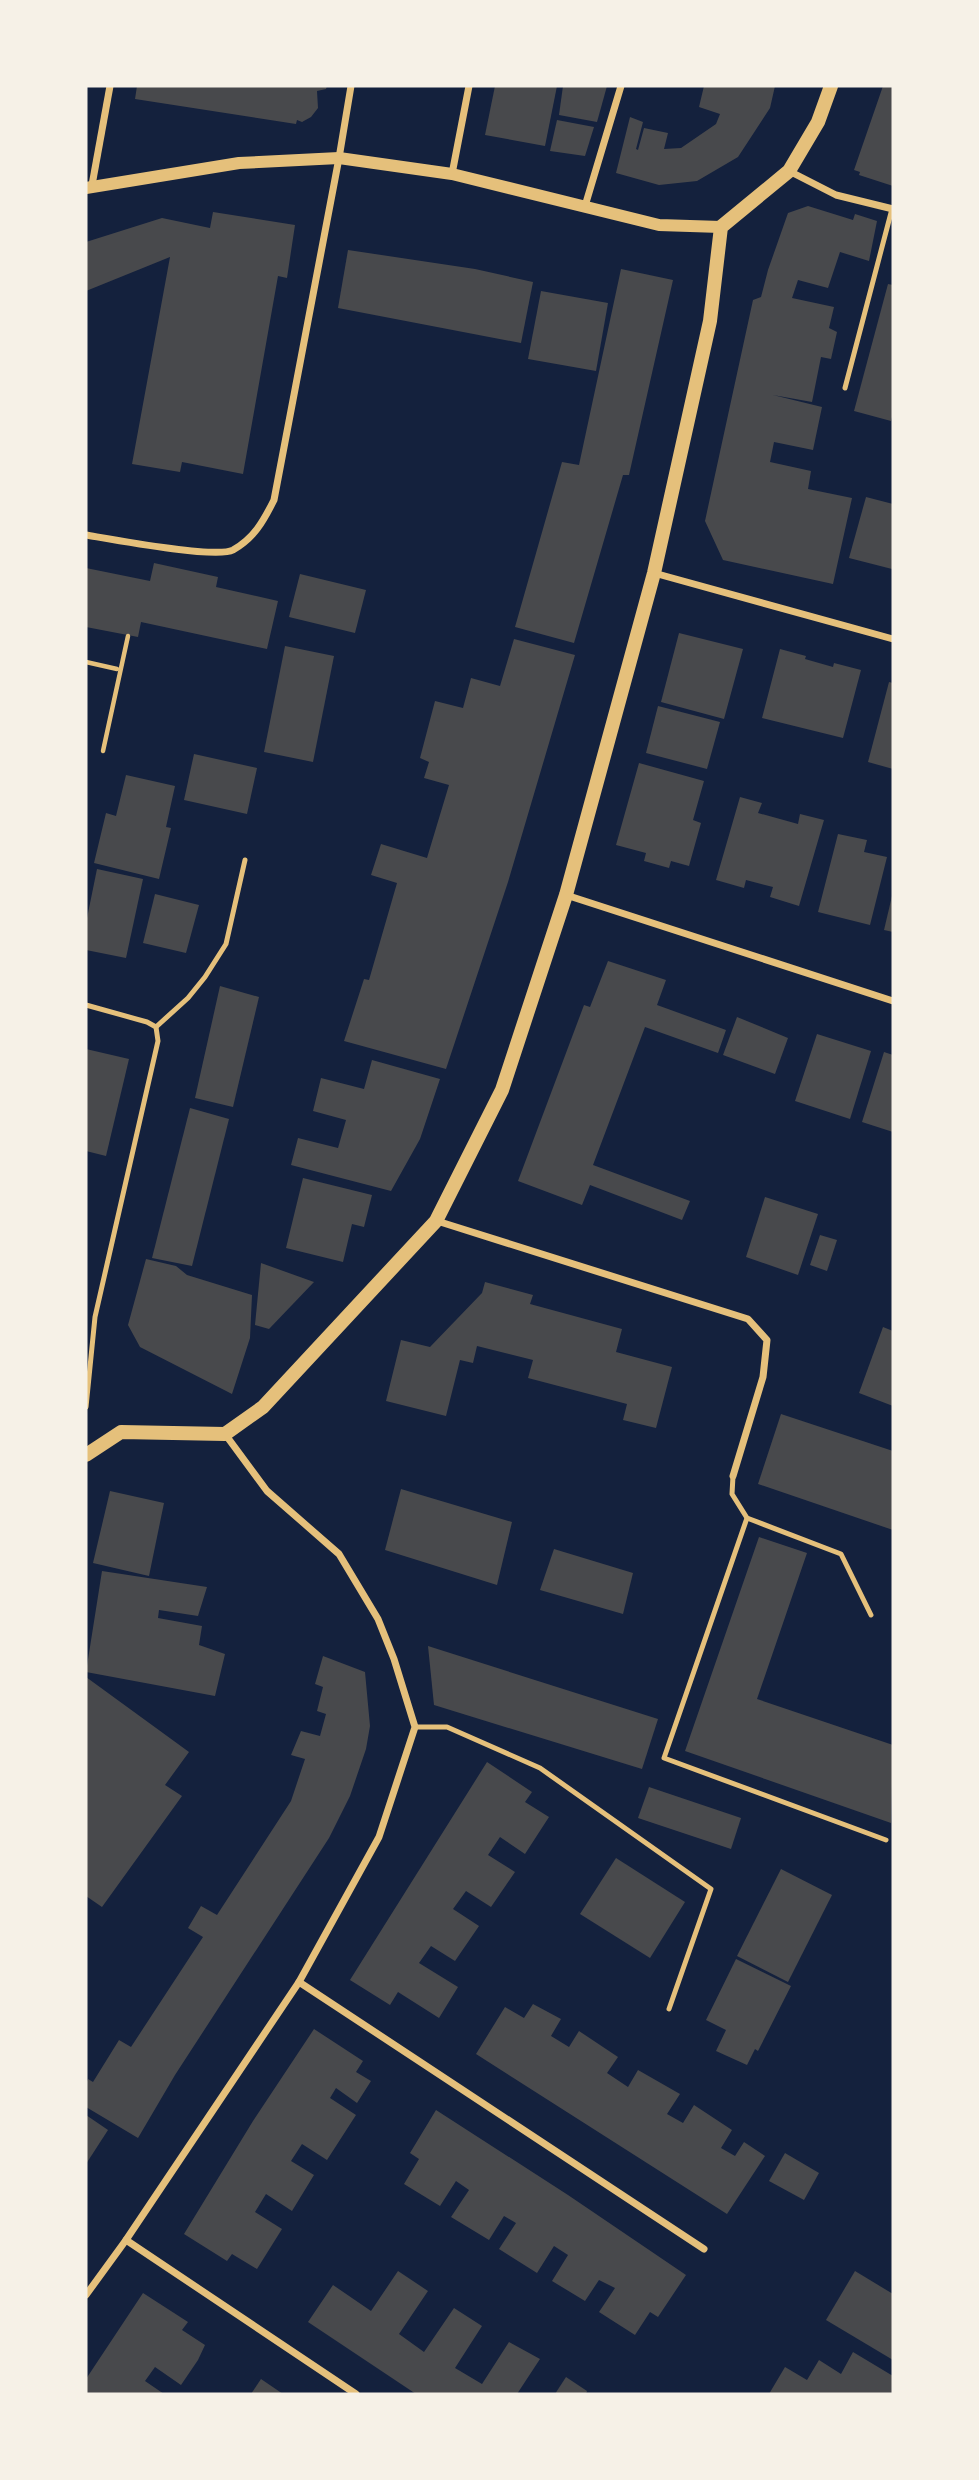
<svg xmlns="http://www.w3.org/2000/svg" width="979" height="2480" viewBox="0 0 979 2480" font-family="'Source Sans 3',sans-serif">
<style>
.building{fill:#48494c}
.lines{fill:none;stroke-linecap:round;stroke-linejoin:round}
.path{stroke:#e5c07b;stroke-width:4.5}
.service{stroke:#e5c07b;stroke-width:5}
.minor{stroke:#e5c07b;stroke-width:7}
.tertiary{stroke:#e5c07b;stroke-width:12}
.secondary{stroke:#e5c07b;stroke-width:14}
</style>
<rect width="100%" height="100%" fill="#14213d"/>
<g class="building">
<path d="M137,86H327L326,89L317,91L318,108L311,117L302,122L297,120L296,124L135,99Z"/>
<path d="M495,86H557L545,146L485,135Z"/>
<path d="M563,86H607L597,122L559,115Z"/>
<path d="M704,86H775L770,108L738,157L697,181L659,185L616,173L630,117L643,122L636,149L638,150L644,128L668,133L664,149L681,148L716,124L720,114L699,107Z"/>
<path d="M883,86H893V186L859,175L860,172L854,170Z"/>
<path d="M557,120L594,127L585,156L550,151Z"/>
<path d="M808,206L853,220L855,214L877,221L869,261L840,252L828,288L798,280L792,298L834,307L829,328L837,332L831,359L821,357L812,402L773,395L822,407L813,450L774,442L770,462L811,471L808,489L852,498L833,584L723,560L705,521L753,300L761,297L768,270L788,213Z"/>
<path d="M213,212L295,225L287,278L278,276L243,474L182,462L180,472L132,464L170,257L86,291V242L162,218L210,228Z"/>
<path d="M348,250L475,269L533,282L521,343L338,308Z"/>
<path d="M621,269L673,280L629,475H623L574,643L515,627L562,462L579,465Z"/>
<path d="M888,284L893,285V413L891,421L854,411Z"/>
<path d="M541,291L608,303L596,371L528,359Z"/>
<path d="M866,497L893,504L892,569L849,558Z"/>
<path d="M154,563L218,577L216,587L278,601L267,649L141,622L138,637L86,627V568L150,581Z"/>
<path d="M300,574L366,590L355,633L289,617Z"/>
<path d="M679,633L743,649L724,719L661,702Z"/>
<path d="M514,639L575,655L508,882L446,1069L344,1041L364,979L369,980L397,883L371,875L381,844L427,858L449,785L424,778L429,762L420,758L435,701L463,708L471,678L500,686Z"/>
<path d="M285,646L334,656L313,762L264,752Z"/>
<path d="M780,649L806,656L805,659L833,667L834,663L861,670L843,738L762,718Z"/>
<path d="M889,682L893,683V769L868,762Z"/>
<path d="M658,706L720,722L707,769L646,753Z"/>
<path d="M194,754L257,768L247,814L184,800Z"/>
<path d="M639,763L704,781L693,820L701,823L689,866L671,861L669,868L644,861L646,853L616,845Z"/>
<path d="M126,775L175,786L166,827L171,828L159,879L94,863L106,813L116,816Z"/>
<path d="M740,797L762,803L758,813L798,824L800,814L824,820L799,906L770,897L773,887L746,880L744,888L716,880Z"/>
<path d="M838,834L867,840L864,852L887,857L870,925L818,912Z"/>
<path d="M97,869L143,879L126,958L86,950V923Z"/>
<path d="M155,894L199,905L186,953L143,943Z"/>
<path d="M892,896H893V932L884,930Z"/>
<path d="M608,961L666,980L657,1005L726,1030L718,1053L645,1027L593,1165L690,1201L682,1220L590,1185L582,1205L518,1181L584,1005L590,1007Z"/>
<path d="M220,986L259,997L233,1107L195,1098Z"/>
<path d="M737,1017L788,1038L775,1074L723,1055Z"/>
<path d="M817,1034L871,1051L850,1119L795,1101Z"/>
<path d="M86,1049L129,1059L106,1156L86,1151Z"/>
<path d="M884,1052L893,1055V1132L862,1122Z"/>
<path d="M372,1060L440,1079L420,1139L391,1191L291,1165L298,1138L338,1148L346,1120L313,1111L321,1078L364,1089Z"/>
<path d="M190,1108L229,1119L192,1266L152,1258Z"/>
<path d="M303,1178L372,1195L364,1227L352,1224L343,1262L286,1248Z"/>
<path d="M765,1197L818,1214L798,1275L746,1257Z"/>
<path d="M820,1235L837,1240L827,1271L810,1265Z"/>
<path d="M146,1259L176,1266L187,1275L252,1295L250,1338L232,1394L140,1347L128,1325Z"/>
<path d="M261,1263L314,1282L269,1329L255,1325Z"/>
<path d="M485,1282L533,1295L530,1304L622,1329L616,1352L672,1367L656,1428L623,1420L627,1404L528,1378L533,1360L477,1346L473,1363L460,1360L446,1416L386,1401L401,1340L430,1347L482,1293Z"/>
<path d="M883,1327L893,1331V1406L859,1393Z"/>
<path d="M781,1414L893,1451V1530L758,1484Z"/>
<path d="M401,1489L512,1522L497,1585L385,1550Z"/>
<path d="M110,1491L164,1503L149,1576L93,1563Z"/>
<path d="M759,1537L807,1553L757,1699L893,1745L891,1823L685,1751Z"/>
<path d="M554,1549L633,1573L623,1614L540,1590Z"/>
<path d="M102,1571L207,1587L198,1616L159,1610L158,1618L202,1626L199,1645L225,1654L215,1696L86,1672Z"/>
<path d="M428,1646L658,1719L642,1769L434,1705Z"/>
<path d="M323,1656L365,1672L370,1726L366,1749L350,1796L329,1838L175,2075L138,2138L86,2107V2084L88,2079L93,2082L119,2040L131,2047L203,1937L188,1928L201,1906L217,1915L291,1801L305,1759L291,1755L301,1731L320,1736L326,1714L317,1711L323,1687L315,1684Z"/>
<path d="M86,1677L189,1752L165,1785L182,1796L102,1907L86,1896Z"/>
<path d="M487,1762L532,1792L525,1802L549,1817L525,1854L500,1837L488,1855L515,1872L491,1907L466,1891L453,1909L479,1926L455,1961L431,1946L419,1963L458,1987L439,2018L398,1992L390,2005L350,1980Z"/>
<path d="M649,1787L741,1818L731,1849L638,1818Z"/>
<path d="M616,1858L685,1902L650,1958L580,1914Z"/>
<path d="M781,1869L832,1895L788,1982L737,1956Z"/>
<path d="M736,1959L791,1986L758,2051L755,2049L747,2065L716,2051L726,2030L706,2020Z"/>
<path d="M533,2004L561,2019L551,2036L569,2047L579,2031L618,2057L607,2073L628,2087L638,2070L680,2094L667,2114L683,2123L694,2105L732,2130L721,2148L735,2156L744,2142L765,2156L727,2214L476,2054L505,2007L524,2018Z"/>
<path d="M314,2029L363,2061L356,2072L371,2081L357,2103L336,2088L330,2098L356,2115L327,2160L302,2144L291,2161L314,2175L292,2211L266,2194L255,2212L282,2229L257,2269L232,2254L227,2261L184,2234L253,2121Z"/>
<path d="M436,2110L568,2195L686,2275L658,2317L650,2312L635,2335L599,2312L615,2288L599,2280L585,2301L552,2281L568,2255L554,2246L537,2273L499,2249L516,2223L504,2216L489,2240L451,2217L469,2190L456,2181L440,2206L404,2184L419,2159L410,2153Z"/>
<path d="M86,2115L108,2130L86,2164Z"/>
<path d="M785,2153L819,2173L804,2200L769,2181Z"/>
<path d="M398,2271L428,2291L399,2334L424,2352L454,2308L482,2326L455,2368L482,2384L509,2342L540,2359L517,2394H416L308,2322L333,2285L371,2311Z"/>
<path d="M855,2271L893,2294V2360L826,2320Z"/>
<path d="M143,2293L188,2322L182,2330L205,2345L198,2360L181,2385L155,2367L145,2381L164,2394H86V2379Z"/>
<path d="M853,2352L893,2376L892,2394H769L785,2367L807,2380L819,2360L841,2374Z"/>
<path d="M566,2377L587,2391L586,2394H555Z"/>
<path d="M261,2379L283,2394H251Z"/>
</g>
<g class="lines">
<g class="path">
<path d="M86,662L117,669"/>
<path d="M103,751L128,636"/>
</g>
<g class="service">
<path d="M845,388L892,209"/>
<path d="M86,1005L147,1022L156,1027L158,1041L95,1317L86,1407"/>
<path d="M156,1027L188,998L205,977L226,944L245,860"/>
<path d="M733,1476L732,1494L747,1518L841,1554L871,1615"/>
<path d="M747,1518L664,1758L886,1840"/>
<path d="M415,1727H447L540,1768L711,1889L669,2009"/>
</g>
<g class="minor">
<path d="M789,171L836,195L893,209"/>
<path d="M452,174L469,86"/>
<path d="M92,185L110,86"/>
<path d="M585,206L621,86"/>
<path d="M86,535C110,539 216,559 233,550C254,538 263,522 274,500L339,158L351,86"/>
<path d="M654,573L893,639"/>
<path d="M566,895L893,1001"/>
<path d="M437,1221L748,1319L767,1340L763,1377L733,1476"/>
<path d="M299,1982L704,2249"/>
<path d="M126,2240L356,2394"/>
<path d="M86,2295L126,2240L299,1982L379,1837L415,1727L394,1659L378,1619L339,1554L267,1491L225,1434"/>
</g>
<path class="tertiary" d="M86,188L239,163L339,158L452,174L659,225L721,227"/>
<path class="secondary" d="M86,1455L121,1432L225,1434L263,1407L436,1221L502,1090L566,895L654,573L710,321L721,227L789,171L818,122L831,86"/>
</g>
<rect width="979" height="2480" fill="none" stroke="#f6f1e7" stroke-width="175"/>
</svg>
